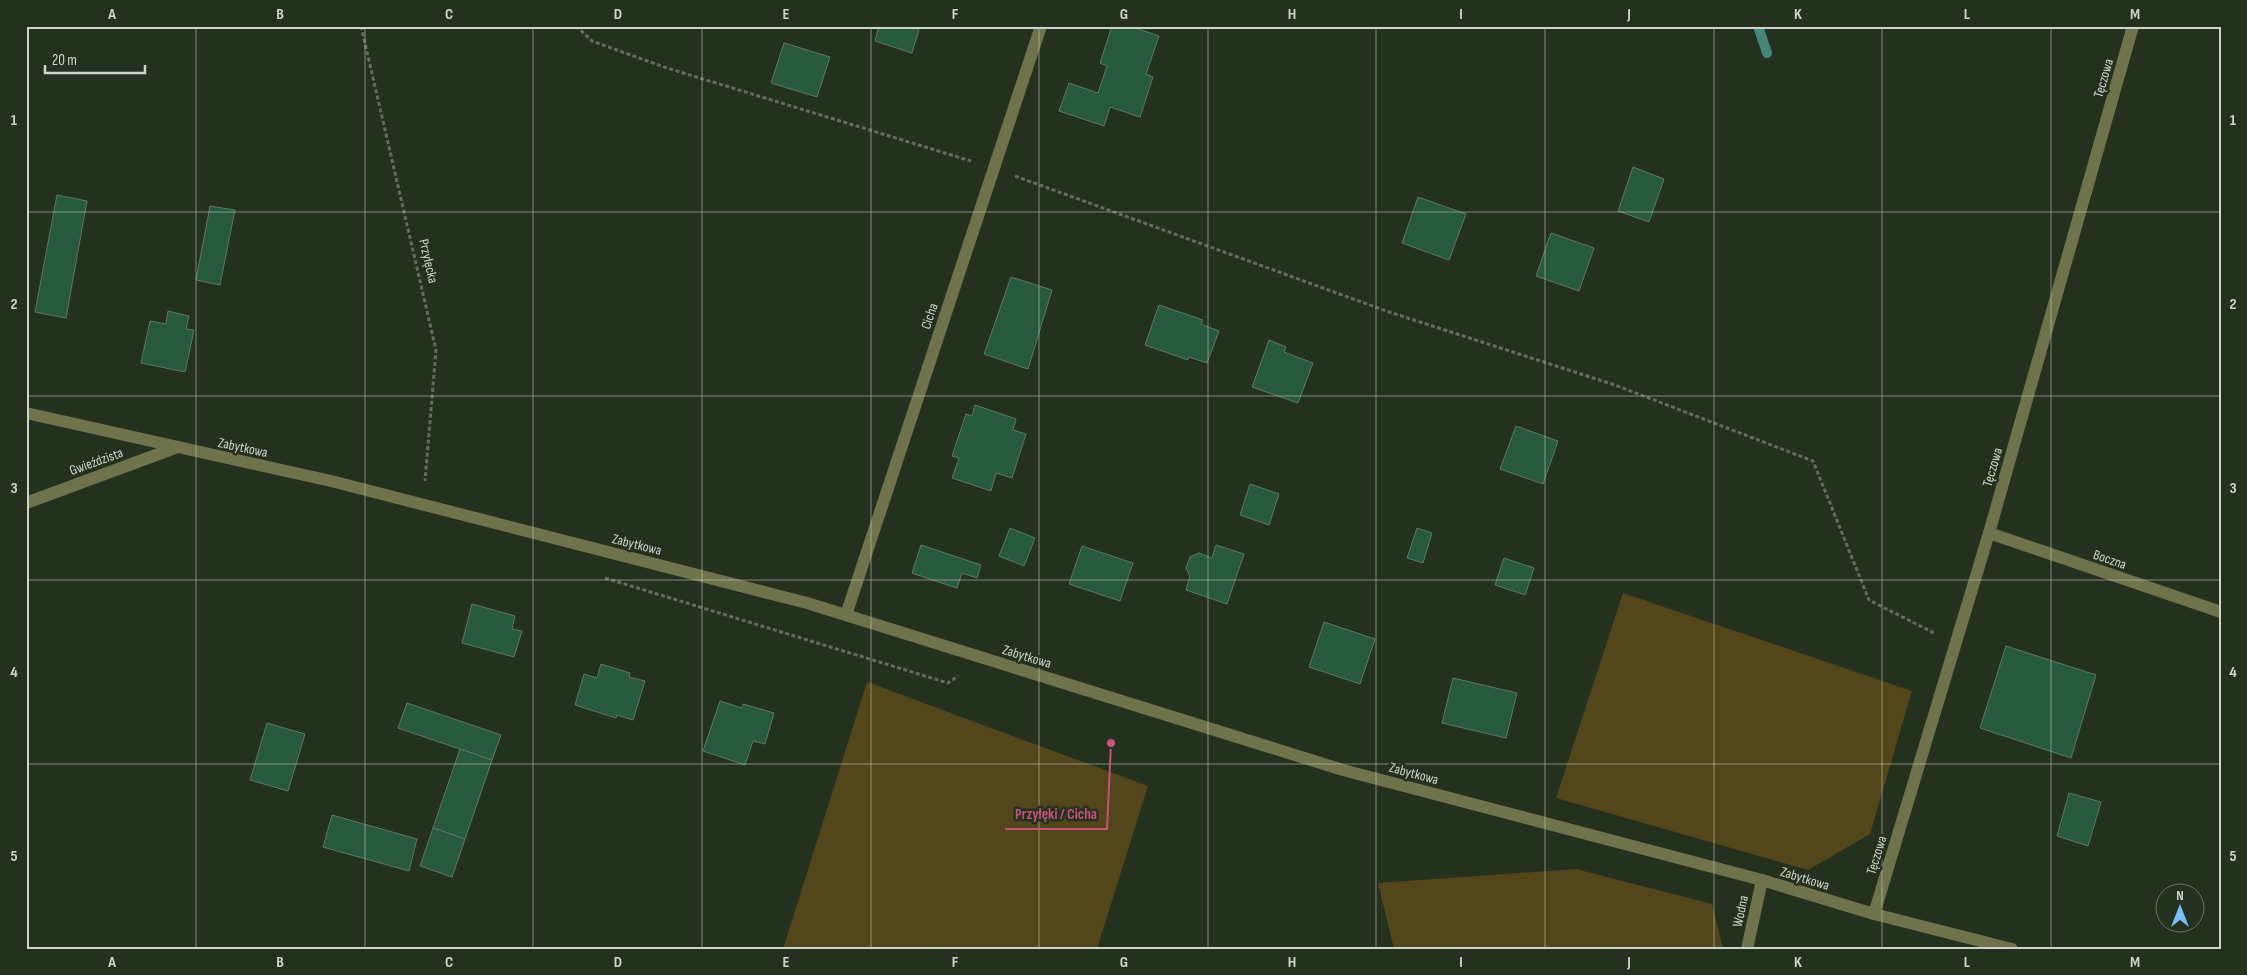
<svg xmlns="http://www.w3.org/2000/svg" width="2247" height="975" viewBox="0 0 2247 975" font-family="'Sofia Sans Condensed',sans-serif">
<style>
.green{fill:#53461a}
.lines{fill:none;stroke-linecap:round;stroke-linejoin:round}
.stream{stroke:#448679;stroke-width:10}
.building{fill:#27593e;stroke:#5f7768}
.path{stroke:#626d5d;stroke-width:3;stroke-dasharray:4 2.5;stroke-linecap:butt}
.minor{stroke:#6e734b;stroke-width:12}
.grid{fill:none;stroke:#ccd5c9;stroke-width:1;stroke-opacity:0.55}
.labels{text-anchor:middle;stroke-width:5;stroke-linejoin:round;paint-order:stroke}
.street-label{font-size:14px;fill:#ccd5c9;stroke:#25311f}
.leader{fill:none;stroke:#c5517c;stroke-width:2}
.callout-dot{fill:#c5517c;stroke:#25311f;stroke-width:2}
.callout-label{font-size:15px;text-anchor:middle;font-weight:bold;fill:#c5517c;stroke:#25311f;stroke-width:5;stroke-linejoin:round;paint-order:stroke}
.neatline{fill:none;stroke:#ccd5c9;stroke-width:2}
.grid-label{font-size:16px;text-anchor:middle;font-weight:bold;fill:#ccd5c9}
</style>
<rect width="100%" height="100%" fill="#25311f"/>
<g class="green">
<path d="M1623,593L1912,691L1870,834L1808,870L1556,798Z"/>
<path d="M867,682L1148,786L1097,949H783Z"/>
<path d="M1576,869L1712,904L1723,949H1394L1378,883Z"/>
</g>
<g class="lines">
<path class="stream" d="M1758,26L1767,53"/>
</g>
<g class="building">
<path d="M879,26H920L912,53L875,41Z"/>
<path d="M1112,26H1130L1159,36L1146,74L1153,77L1140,117L1110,107L1104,126L1059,111L1069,83L1098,93L1107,66L1100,63Z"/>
<path d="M784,43L830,57L817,97L771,83Z"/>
<path d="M1633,167L1664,179L1649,222L1618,211Z"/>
<path d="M57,195L87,201L66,318L35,312Z"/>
<path d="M1418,197L1466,214L1449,260L1402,243Z"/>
<path d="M210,206L235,210L220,285L196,280Z"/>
<path d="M1551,233L1594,248L1579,291L1536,276Z"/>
<path d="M1011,277L1052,290L1028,369L984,354Z"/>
<path d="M1159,305L1203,320L1201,324L1219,331L1207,363L1189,357L1188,360L1145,345Z"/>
<path d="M168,311L189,316L186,329L194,330L185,372L141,363L150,321L166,324Z"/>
<path d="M1269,340L1286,347L1284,352L1313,363L1298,403L1252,387Z"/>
<path d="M975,405L1016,419L1013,430L1026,434L1012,478L996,473L991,491L952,478L959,458L952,456L966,414L972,416Z"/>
<path d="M1516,426L1558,441L1543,484L1500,469Z"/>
<path d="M1250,484L1279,494L1269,525L1240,515Z"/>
<path d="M1010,528L1035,538L1024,566L999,556Z"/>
<path d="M1417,528L1432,533L1423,563L1407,558Z"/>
<path d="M921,545L981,565L977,578L962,573L957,588L912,573Z"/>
<path d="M1216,545L1244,554L1227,604L1186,590L1190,576L1186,568L1190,557L1199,553L1212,558Z"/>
<path d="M1082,546L1133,563L1120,601L1069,584Z"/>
<path d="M1504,558L1534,568L1525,595L1495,585Z"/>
<path d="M472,604L515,616L512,629L522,631L514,657L462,643Z"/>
<path d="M1324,622L1375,639L1360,684L1309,667Z"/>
<path d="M2006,646L2096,675L2071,758L1980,728Z"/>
<path d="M601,664L630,673L629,677L645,681L633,720L617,715L616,718L575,705L584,674L597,678Z"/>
<path d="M1453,678L1517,693L1506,738L1442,723Z"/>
<path d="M720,701L742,708L743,704L774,713L765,744L753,741L745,765L703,751Z"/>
<path d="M407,703L501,735L492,760L398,728Z"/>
<path d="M267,723L305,734L288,791L250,780Z"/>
<path d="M460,749L492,760L465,839L433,828Z"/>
<path d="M2069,793L2101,802L2088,846L2057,836Z"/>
<path d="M332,815L417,839L409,871L323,847Z"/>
<path d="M433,828L465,839L452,877L420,866Z"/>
</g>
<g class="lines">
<g class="path">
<path d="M361,26L436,350L425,481"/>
<path d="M576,26L592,41L667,68L971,161"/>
<path d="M1015,176L1389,312L1615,385L1813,461L1869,600L1934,633"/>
<path d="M605,578L948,683L958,676"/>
</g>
<g class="minor">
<path d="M26,413L331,481L807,603L1343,770L1762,880L1874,914L2012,949"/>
<path d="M26,503L175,448"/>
<path d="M1989,533L2221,612"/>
<path d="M846,615L1041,26"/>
<path d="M1874,914L1989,533L2133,26"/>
<path d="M1747,949L1762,880"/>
</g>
</g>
<path class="grid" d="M196,26V949M365,26V949M533,26V949M702,26V949M871,26V949M1039,26V949M1208,26V949M1376,26V949M1545,26V949M1714,26V949M1882,26V949M2051,26V949M26,212H2221M26,396H2221M26,580H2221M26,764H2221"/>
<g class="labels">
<g class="street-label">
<text transform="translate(2103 78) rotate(-74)" y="5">Tęczowa</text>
<text transform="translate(429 261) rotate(77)" y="5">Przyłęcka</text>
<text transform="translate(929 316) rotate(-72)" y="5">Cicha</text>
<text transform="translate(243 447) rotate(12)" y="5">Zabytkowa</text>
<text transform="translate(96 461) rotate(-20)" y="5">Gwieździsta</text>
<text transform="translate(1992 467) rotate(-74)" y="5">Tęczowa</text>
<text transform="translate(637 544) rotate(14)" y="5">Zabytkowa</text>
<text transform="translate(2110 559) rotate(19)" y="5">Boczna</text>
<text transform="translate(1027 656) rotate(17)" y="5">Zabytkowa</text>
<text transform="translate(1414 773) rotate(15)" y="5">Zabytkowa</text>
<text transform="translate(1876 855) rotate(-73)" y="5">Tęczowa</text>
<text transform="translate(1805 878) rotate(17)" y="5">Zabytkowa</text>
<text transform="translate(1740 911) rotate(-78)" y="5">Wodna</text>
</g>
</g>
<path class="leader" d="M1111 743L1107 829H1005"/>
<circle class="callout-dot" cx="1111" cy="743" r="5"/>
<g class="callout-label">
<text x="1056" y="819">Przyłęki / Cicha</text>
</g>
<rect width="2247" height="975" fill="none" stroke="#25311f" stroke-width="55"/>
<g transform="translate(2180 908)"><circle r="24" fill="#25311f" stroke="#687363"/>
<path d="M0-4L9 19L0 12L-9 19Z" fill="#79bff8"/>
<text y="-8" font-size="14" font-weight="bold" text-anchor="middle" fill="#ccd5c9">N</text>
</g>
<path d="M45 65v8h100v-8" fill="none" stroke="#ccd5c9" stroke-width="2.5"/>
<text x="52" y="65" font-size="15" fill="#ccd5c9" stroke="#25311f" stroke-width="4" paint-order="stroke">20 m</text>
<rect x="28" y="28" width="2192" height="920" class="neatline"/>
<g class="grid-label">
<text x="112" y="19">A</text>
<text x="280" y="19">B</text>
<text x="449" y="19">C</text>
<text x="618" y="19">D</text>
<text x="786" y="19">E</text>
<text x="955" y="19">F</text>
<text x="1124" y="19">G</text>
<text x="1292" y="19">H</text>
<text x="1461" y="19">I</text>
<text x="1629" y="19">J</text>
<text x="1798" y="19">K</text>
<text x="1967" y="19">L</text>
<text x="2135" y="19">M</text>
<text x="14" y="125">1</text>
<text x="2233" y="125">1</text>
<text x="14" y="309">2</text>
<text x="2233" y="309">2</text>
<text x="14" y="493">3</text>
<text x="2233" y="493">3</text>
<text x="14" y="677">4</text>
<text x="2233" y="677">4</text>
<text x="14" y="861">5</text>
<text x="2233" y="861">5</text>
<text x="112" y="967">A</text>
<text x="280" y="967">B</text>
<text x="449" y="967">C</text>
<text x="618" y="967">D</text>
<text x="786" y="967">E</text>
<text x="955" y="967">F</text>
<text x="1124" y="967">G</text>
<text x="1292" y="967">H</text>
<text x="1461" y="967">I</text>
<text x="1629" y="967">J</text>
<text x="1798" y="967">K</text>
<text x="1967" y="967">L</text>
<text x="2135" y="967">M</text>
</g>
</svg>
